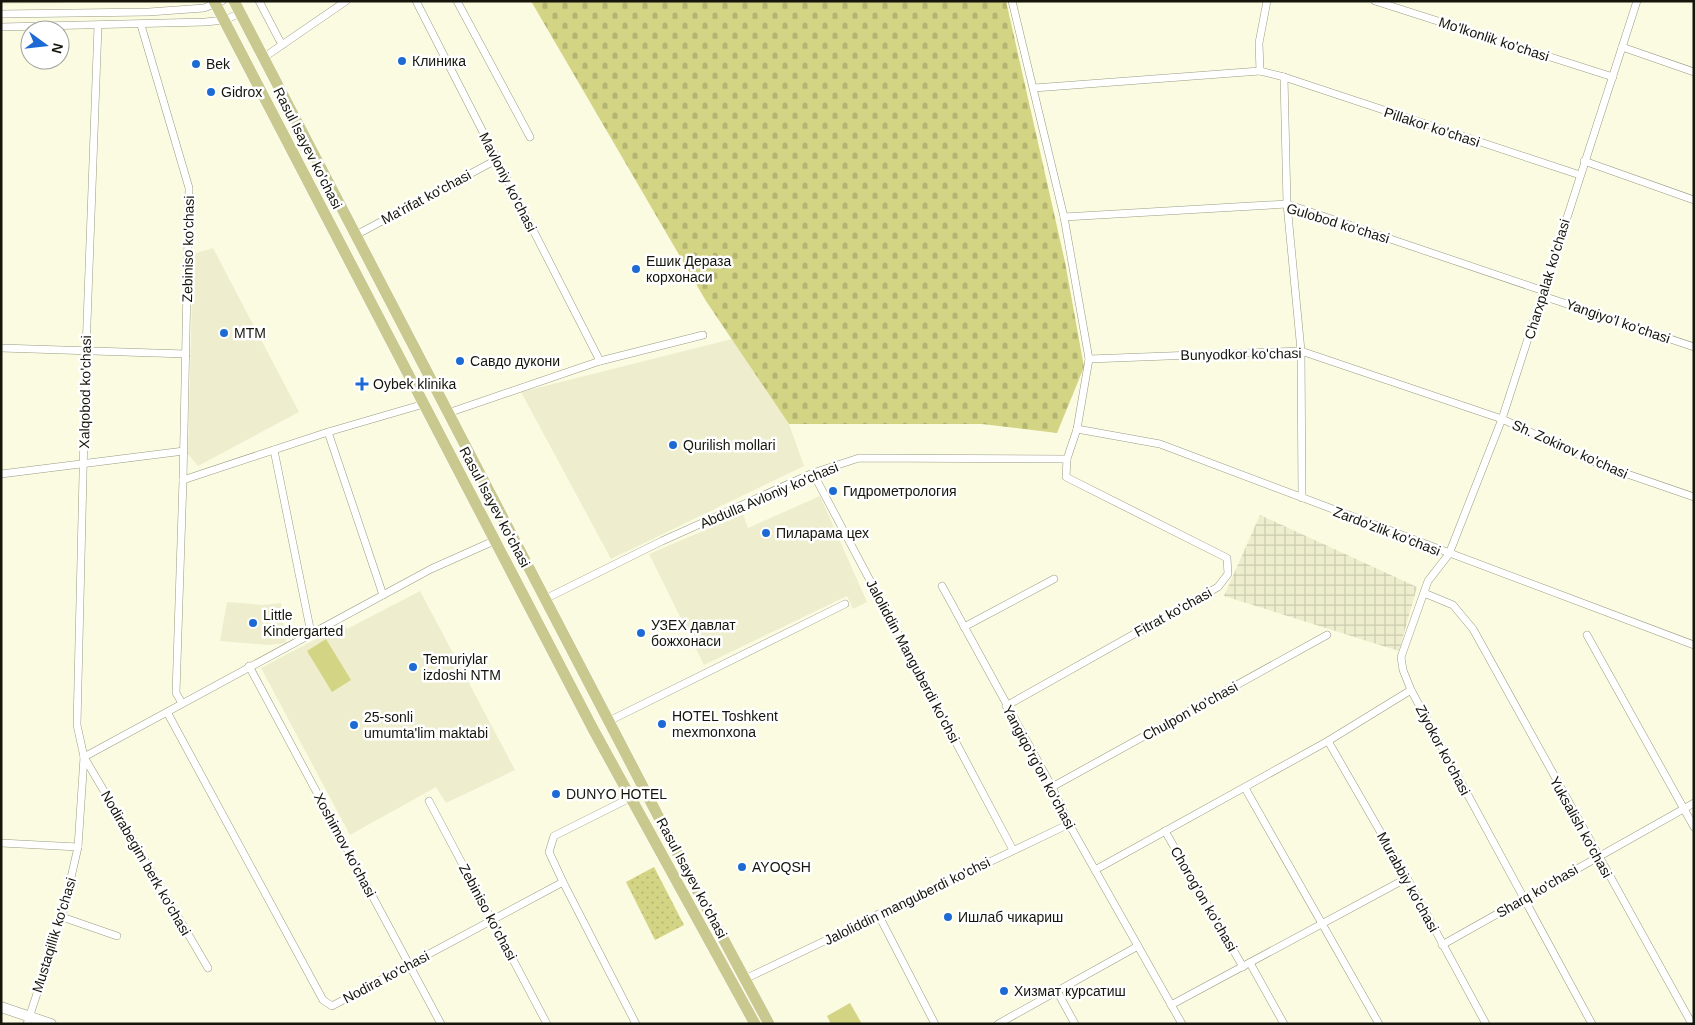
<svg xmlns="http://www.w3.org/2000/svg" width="1695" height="1025" viewBox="0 0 1695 1025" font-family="Arial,sans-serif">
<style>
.built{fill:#eeeece}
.industrial{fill:url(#industrial-grid)}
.grass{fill:url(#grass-dots)}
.cemetery{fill:url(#cemetery-stones)}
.park{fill:#d4d485}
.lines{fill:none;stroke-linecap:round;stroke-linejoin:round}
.street-casing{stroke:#9a9b83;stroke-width:8}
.secondary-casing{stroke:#9a9b83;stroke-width:11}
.primary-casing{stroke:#fff;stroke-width:12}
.street{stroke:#fff;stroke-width:7}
.secondary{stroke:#fff;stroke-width:10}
.primary{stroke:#c9c88e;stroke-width:11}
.poi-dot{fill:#1d6ad5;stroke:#fff;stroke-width:2}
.labels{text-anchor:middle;stroke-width:5;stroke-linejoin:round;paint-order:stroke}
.street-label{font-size:14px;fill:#15150c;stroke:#fff}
.poi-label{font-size:14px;fill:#15150c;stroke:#fff;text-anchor:start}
</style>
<defs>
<pattern id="industrial-grid" width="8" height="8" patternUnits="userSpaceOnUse" patternTransform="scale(1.25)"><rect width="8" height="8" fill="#eeeece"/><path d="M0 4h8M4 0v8" fill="none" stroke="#cbcbb0"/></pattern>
<pattern id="grass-dots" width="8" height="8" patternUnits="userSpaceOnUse" patternTransform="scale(1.25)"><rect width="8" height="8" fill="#d4d485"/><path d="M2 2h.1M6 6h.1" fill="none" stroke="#b5b572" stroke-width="1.8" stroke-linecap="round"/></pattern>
<pattern id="cemetery-stones" width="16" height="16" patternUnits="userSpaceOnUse" patternTransform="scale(1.25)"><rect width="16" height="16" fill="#d4d485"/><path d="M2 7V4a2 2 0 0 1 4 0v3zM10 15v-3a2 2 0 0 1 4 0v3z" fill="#b5b572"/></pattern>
</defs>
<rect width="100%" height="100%" fill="#fafbe1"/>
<g class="built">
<path d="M1,1H64V3L1,4Z"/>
<path d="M213,248L299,412L198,466L188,454L193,254Z"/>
<path d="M732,339L789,424L804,466L611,559L521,392Z"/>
<path d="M820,496L867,602L853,609L847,596L704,665L649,554L743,514L748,528Z"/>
<path d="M420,591L515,770L446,803L436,787L350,835L261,668L344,624L347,629Z"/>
<path d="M227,602L264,605L281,603L286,643L269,645L220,641Z"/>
</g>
<path class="industrial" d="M1260,515L1417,587L1399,651L1224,596Z"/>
<path class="grass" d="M654,867L684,925L655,940L626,882Z"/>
<path class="cemetery" d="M531,1H1006L1065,262L1084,367L1057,433L982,424H789L706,301Z"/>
<g class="park">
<path d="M326,639L351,680L332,692L307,651Z"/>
<path d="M850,1003L862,1024H831L827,1016Z"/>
</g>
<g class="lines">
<g class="street-casing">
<g id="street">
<path d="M259,1L282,45"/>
<path d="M416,1L600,361"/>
<path d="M457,1L530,137"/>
<path d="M1267,1L1259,43L1260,71L1284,77L1287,204L1301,351L1302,498"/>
<path d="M1375,1L1613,77"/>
<path d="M1,14L149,12L204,8L222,1"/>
<path d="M141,25L189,188L183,480L176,693L182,703"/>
<path d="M98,26L86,350L77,725L84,757L208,968"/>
<path d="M1,27L205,22L225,20L240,13"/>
<path d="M1622,47L1694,72"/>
<path d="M263,58L346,1"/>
<path d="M1284,77L1580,175"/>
<path d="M1034,88L1260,71"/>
<path d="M1584,161L1694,200"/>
<path d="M1064,217L1287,204L1544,291"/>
<path d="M356,235L496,160"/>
<path d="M1543,296L1694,347"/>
<path d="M1,348L186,354"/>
<path d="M1089,359L1301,351L1502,419L1601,465L1694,497"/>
<path d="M448,413L600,361L703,335"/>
<path d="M1077,429L1160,444L1694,645"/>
<path d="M328,432L383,595"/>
<path d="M274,450L311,633"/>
<path d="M813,473L1013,850"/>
<path d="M1,474L184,451"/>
<path d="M183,480L328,432L424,404"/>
<path d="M942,586L1052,787L1069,824L1182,1024"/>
<path d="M1424,593L1453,605L1473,629L1692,1024"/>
<path d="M547,598L662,541L813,473L859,458L1067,459"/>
<path d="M964,627L1054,579"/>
<path d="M1587,635L1694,827"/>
<path d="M249,666L441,1024"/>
<path d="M1411,690L1403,670L1401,657L1428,581L1449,554L1502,419L1637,1"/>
<path d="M1006,706L1218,587L1228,574L1227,558L1066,477L1067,459L1077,429L1089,359L1064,217L1012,1"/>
<path d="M167,712L323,1000L332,1006L563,882L549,852L554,836L632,797"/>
<path d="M609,721L845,604"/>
<path d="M1328,741L1407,878L1486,1024"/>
<path d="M84,757L431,569L496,540"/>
<path d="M1052,787L1327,635"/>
<path d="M1245,788L1379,1024"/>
<path d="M429,801L547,1024"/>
<path d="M1165,831L1243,967"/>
<path d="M1,843L78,847L84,757"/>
<path d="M1095,870L1328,741L1411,690L1592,1024"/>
<path d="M563,882L636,1024"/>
<path d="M878,914L935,1024"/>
<path d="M62,917L117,936"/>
<path d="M1442,945L1694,803"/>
<path d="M1250,963L1284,1024"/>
<path d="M745,979L1069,824"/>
<path d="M1057,991L1075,1024"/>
<path d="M1171,1005L1407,878"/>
<path d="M27,1024L62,917L78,847"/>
<path d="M998,1024L1138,946"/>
</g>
</g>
<g class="secondary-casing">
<path id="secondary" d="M1,1007L51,1024"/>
</g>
<g class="primary-casing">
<g id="primary">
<path d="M214,1L593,729L755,1024"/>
<path d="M234,1L681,860L769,1024"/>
</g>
</g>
<use href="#street" class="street"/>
<use href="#secondary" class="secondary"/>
<use href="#primary" class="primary"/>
</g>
<g class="poi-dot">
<circle cx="402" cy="61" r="5"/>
<circle cx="196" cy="64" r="5"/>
<circle cx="211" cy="92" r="5"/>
<circle cx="636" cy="269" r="5"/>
<circle cx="224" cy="333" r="5"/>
<circle cx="460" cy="361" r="5"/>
<path d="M359.5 376.5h5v5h5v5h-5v5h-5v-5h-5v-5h5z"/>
<circle cx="673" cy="445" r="5"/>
<circle cx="833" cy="491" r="5"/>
<circle cx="766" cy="533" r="5"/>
<circle cx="253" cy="623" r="5"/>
<circle cx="641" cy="633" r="5"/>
<circle cx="413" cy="667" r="5"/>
<circle cx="662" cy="724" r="5"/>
<circle cx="354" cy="725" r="5"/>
<circle cx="556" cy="794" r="5"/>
<circle cx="742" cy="867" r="5"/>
<circle cx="948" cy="917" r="5"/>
<circle cx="1004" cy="991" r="5"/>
</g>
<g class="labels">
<g class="street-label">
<text transform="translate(1494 39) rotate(18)" y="5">Mo'lkonlik ko'chasi</text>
<text transform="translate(1432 127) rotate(18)" y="5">Pillakor ko'chasi</text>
<text transform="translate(308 148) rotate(63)" y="5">Rasul Isayev ko'chasi</text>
<text transform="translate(508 182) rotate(63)" y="5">Mavloniy ko'chasi</text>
<text transform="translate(426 197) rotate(-28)" y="5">Ma'rifat ko'chasi</text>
<text transform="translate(1338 223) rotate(17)" y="5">Gulobod ko'chasi</text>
<text transform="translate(188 249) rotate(-89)" y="5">Zebiniso ko'chasi</text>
<text transform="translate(1547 279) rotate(-73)" y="5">Charxpalak ko'chasi</text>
<text transform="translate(1618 321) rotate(19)" y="5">Yangiyo'l ko'chasi</text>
<text transform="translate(1241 354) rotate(-1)" y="5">Bunyodkor ko'chasi</text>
<text transform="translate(85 392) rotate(-89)" y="5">Xalqobod ko'chasi</text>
<text transform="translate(1570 449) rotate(24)" y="5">Sh. Zokirov ko'chasi</text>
<text transform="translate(769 495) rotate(-23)" y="5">Abdulla Avloniy ko'chasi</text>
<text transform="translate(495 507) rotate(62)" y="5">Rasul Isayev ko'chasi</text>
<text transform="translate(1387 531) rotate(21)" y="5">Zardo'zlik ko'chasi</text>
<text transform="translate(1173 612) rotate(-29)" y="5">Fitrat ko'chasi</text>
<text transform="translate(913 661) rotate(62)" y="5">Jaloliddin Manguberdi ko'chsi</text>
<text transform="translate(1190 711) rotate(-29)" y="5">Chulpon ko'chasi</text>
<text transform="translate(1443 750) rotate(62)" y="5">Ziyokor ko'chasi</text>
<text transform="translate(1039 767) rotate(62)" y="5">Yangiqo'rg'on ko'chasi</text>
<text transform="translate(1581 827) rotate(61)" y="5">Yuksalish ko'chasi</text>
<text transform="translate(345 845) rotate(62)" y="5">Xoshimov ko'chasi</text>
<text transform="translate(146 863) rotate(60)" y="5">Nodirabegim berk ko'chasi</text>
<text transform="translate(692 878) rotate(62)" y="5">Rasul Isayev ko'chasi</text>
<text transform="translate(1408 882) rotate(61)" y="5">Murabbiy ko'chasi</text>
<text transform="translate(1537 891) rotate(-30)" y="5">Sharq ko'chasi</text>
<text transform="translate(1204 899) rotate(60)" y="5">Chorog'on ko'chasi</text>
<text transform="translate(907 901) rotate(-26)" y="5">Jaloliddin manguberdi ko'chsi</text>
<text transform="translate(488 912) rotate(62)" y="5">Zebiniso ko'chasi</text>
<text transform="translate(54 935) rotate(-73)" y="5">Mustaqillik ko'chasi</text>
<text transform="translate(386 977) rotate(-28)" y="5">Nodira ko'chasi</text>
</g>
<g class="poi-label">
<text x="412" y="66">Клиника</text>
<text x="206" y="69">Bek</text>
<text x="221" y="97">Gidrox</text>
<text x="646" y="266">Ешик Дераза<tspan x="646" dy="16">корхонаси</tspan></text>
<text x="234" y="338">MTM</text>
<text x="470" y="366">Савдо дукони</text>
<text x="373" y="389">Oybek klinika</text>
<text x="683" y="450">Qurilish mollari</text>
<text x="843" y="496">Гидрометрология</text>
<text x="776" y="538">Пиларама цех</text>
<text x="263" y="620">Little<tspan x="263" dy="16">Kindergarted</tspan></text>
<text x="651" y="630">УЗЕХ давлат<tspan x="651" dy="16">божхонаси</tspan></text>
<text x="423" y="664">Temuriylar<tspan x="423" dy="16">izdoshi NTM</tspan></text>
<text x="672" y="721">HOTEL Toshkent<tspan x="672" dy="16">mexmonxona</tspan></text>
<text x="364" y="722">25-sonli<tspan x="364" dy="16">umumta'lim maktabi</tspan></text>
<text x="566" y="799">DUNYO HOTEL</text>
<text x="752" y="872">AYOQSH</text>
<text x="958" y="922">Ишлаб чикариш</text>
<text x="1014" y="996">Хизмат курсатиш</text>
</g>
</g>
<rect width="1695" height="1025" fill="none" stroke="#15150c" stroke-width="5"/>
<g transform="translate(45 45) rotate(105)"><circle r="24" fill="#ffffff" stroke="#a1a19e"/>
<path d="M0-4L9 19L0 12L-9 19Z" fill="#1d6ad5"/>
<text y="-8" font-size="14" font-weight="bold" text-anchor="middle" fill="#15150c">N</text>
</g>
</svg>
